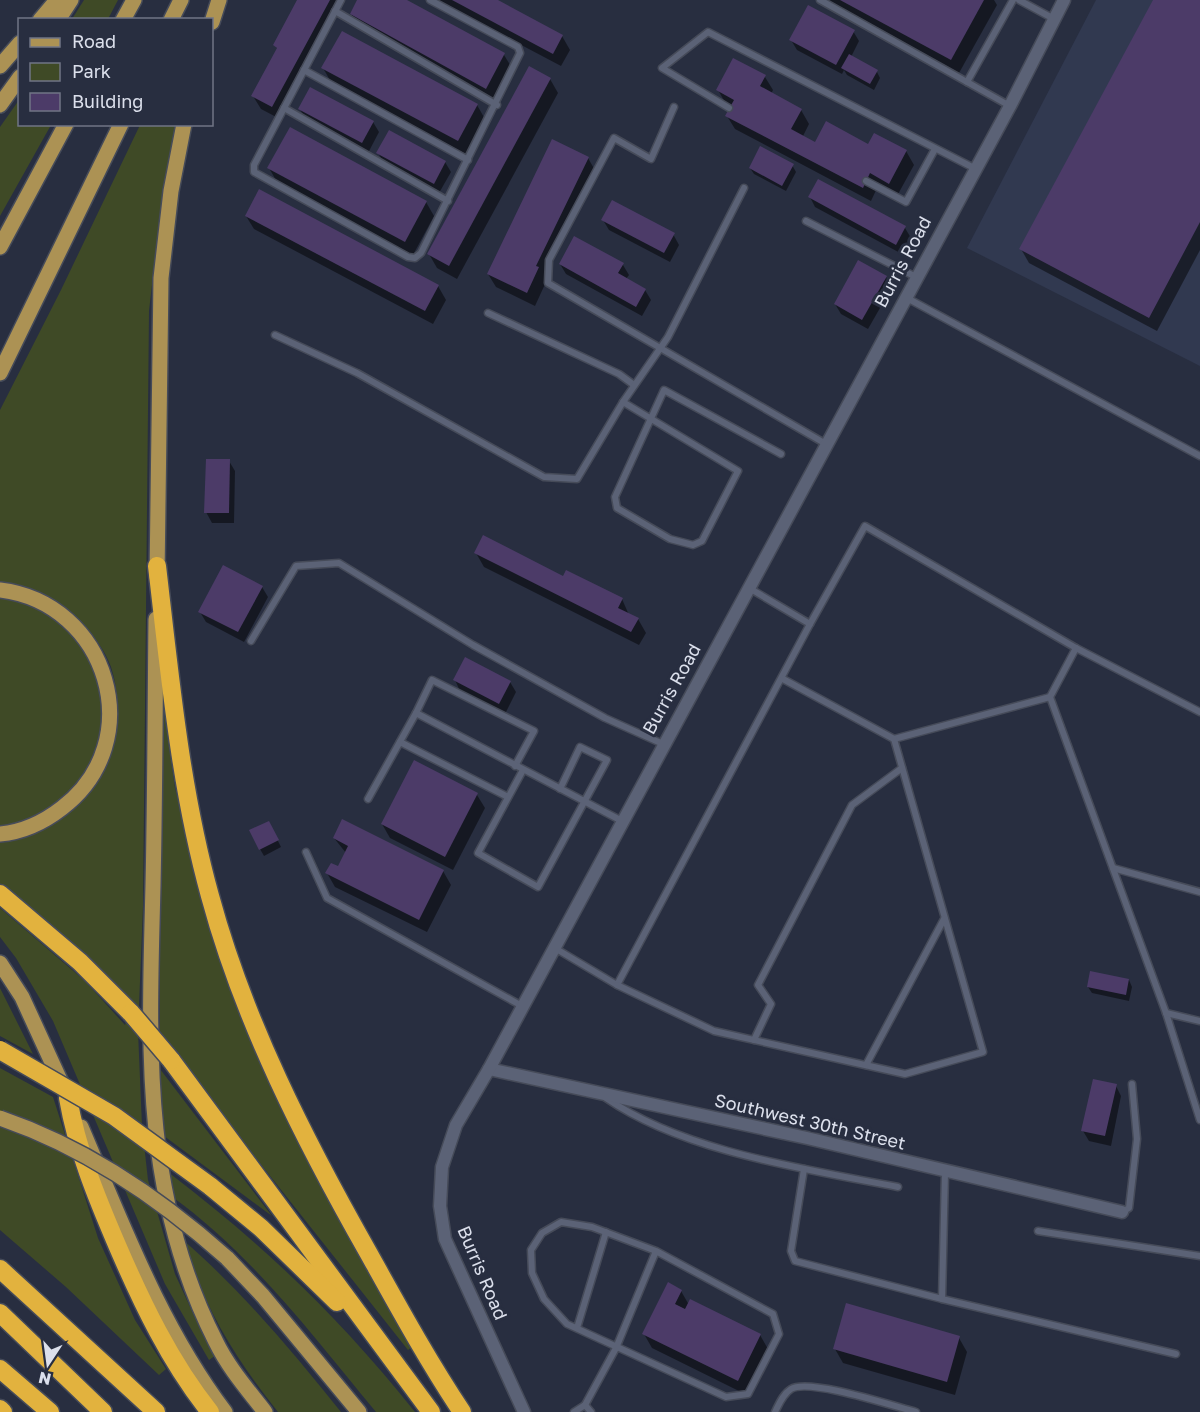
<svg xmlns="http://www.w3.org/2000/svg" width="1200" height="1412" viewBox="0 0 1200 1412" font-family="'Golos Text',sans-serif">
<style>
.built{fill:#313950}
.green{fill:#3f4a26}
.shadow{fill:#0007}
.building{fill:#4c3b68}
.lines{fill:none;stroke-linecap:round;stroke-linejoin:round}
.lane-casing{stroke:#464b59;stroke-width:9}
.street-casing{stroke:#464b59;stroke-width:15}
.primary-casing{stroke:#464b59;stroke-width:18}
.highway-casing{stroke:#464b59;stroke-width:21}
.lane{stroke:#5b6276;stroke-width:6}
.street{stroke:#5b6276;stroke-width:12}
.primary{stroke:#ac9254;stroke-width:15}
.highway{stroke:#e2b23e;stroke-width:18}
.primary-bridge-casing{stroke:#464b59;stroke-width:18;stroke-linecap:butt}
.highway-bridge-casing{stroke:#464b59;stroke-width:21;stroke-linecap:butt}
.primary-bridge{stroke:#ac9254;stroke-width:15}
.highway-bridge{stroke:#e2b23e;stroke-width:18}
.labels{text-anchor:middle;stroke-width:6;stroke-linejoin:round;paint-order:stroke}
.street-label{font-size:18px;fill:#dce0ec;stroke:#282e40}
</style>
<rect width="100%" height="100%" fill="#282e40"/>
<path class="built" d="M1096,0H1200V366L967,248Z"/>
<g class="green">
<path d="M84,0H118L108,19H72Z"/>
<path d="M19,100L20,124L51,125L0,216V127Z"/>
<path d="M140,125H177L163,189L149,311L143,907L138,1031L142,1126L148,1180L175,1274L202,1333L216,1355L209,1360L165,1284L53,1021L16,958L0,937V908L85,981L125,1025L132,1004L0,884V842C27,837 53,828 74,809C112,776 127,715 111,667C104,646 82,620 64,607C45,593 22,589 0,583V410L61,290Z"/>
<path d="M0,597C20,602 38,607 55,619C142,677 101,817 0,826Z"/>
<path d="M158,711H164L175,788L212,927L412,1347L408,1350L160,1037Z"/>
<path d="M0,988L33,1054L0,1036Z"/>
<path d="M0,1068L53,1097L98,1238L135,1320L166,1369L159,1375L66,1287L0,1230Z"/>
<path d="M160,1069L272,1216L160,1133Z"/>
<path d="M168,1172C265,1246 339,1317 415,1412H376C312,1335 253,1255 171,1196Z"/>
<path d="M183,1240C243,1292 292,1351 341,1412H278C236,1360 202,1304 183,1240Z"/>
</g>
<g class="shadow">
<path d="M299,0H345L280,119L261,109L253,96L278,50L275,45Z"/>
<path d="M359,0H404L504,55L512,68L494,102L359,28L351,14Z"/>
<path d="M436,0H495L562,36L570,50L561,66Z"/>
<path d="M824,0H994L997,5L959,73Z"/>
<path d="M1154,0H1200V250L1157,331L1029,263L1021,249Z"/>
<path d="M853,31L859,41L851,57L877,72L880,78L874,90L847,75L844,70L842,74L797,50L791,40Z"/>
<path d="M323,68L477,105L485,119L466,154L331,82Z"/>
<path d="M530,68L550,79L558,93L457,279L437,268L429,254Z"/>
<path d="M765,77L773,90L771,94L801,110L809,124L803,136L815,144L869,146L906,151L914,165L897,196L878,186L871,201L735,129L727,116L732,107L726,104L718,90Z"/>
<path d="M300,109L373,122L379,132L368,153L306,120Z"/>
<path d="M378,153L445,162L451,172L439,193L384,163Z"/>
<path d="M588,158L596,172L544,278L546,282L535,306L496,287L488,274Z"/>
<path d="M792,165L796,172L786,191L754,174L750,168Z"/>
<path d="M269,168L426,202L434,216L413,255L277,182Z"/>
<path d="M810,197L905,228L911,238L902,254L815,207Z"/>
<path d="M246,216L438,286L446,300L433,324L254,229Z"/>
<path d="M603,220L673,234L679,245L670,262L609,230Z"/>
<path d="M575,238L623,265L629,275L626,279L645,290L651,300L642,316L566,274L560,264Z"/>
<path d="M886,277L892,287L868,329L841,314L835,304Z"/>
<path d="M229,461L235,471L234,523H212L206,512Z"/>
<path d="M476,553L563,578L622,599L629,615L638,619L646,633L639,645L484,567Z"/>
<path d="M262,587L268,597L244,642L206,622L200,612Z"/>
<path d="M455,680L510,682L516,692L505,714L460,691Z"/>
<path d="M414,762L477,795L485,808L453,870L390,838L382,824Z"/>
<path d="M272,829L281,847L264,856L260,849Z"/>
<path d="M334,838L443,871L451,885L427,932L335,887L327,873L338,868L346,853Z"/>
<path d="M1129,980L1132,987L1129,1001L1092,993L1088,987Z"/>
<path d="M1116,1086L1121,1096L1111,1146L1089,1141L1083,1131Z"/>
<path d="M681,1291L689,1305L760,1335L768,1349L745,1394L652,1348L644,1334Z"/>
<path d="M959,1338L967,1352L955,1395L843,1363L835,1349Z"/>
</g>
<g class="building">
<path d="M297,0H330L272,107L251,96L277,48L273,45Z"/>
<path d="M357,0H407L505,53L486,89L350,14Z"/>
<path d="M452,0H498L563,35L553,54Z"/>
<path d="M840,0H984L951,60Z"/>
<path d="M1153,0H1200V222L1149,318L1019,249Z"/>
<path d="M808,5L855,30L836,65L789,40Z"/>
<path d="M342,31L478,104L458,141L321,68Z"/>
<path d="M849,54L878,70L870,84L841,68Z"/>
<path d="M733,58L766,75L760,86L802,109L791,129L815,142L826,121L868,144L874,133L907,150L889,184L870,173L863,188L725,116L734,100L716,90Z"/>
<path d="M529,66L551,78L449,266L427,254Z"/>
<path d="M310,87L374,121L362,143L298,109Z"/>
<path d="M290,127L427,201L405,242L267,168Z"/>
<path d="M389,130L446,161L434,184L376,153Z"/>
<path d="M552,139L589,157L536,266L539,267L527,293L487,274Z"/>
<path d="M760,146L794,164L782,186L749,168Z"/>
<path d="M818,179L906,226L896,245L808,197Z"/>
<path d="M259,189L439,285L425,311L245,216Z"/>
<path d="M612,200L675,233L664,253L601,220Z"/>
<path d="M574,236L624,263L618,273L646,289L636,307L559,264Z"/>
<path d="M858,260L887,276L862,320L834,304Z"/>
<path d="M206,459H230L229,513H204Z"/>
<path d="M483,535L563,576L566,570L623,598L618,608L639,618L631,632L474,553Z"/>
<path d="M223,565L263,586L238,632L198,612Z"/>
<path d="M465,657L511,681L499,704L453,680Z"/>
<path d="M414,760L478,793L445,857L381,824Z"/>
<path d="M342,819L444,870L419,920L325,873L331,863L338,866L348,846L333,838Z"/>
<path d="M269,821L279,840L259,850L249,830Z"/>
<path d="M1090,971L1129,979L1126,995L1087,987Z"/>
<path d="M1093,1079L1117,1084L1105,1136L1081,1131Z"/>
<path d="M668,1282L682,1290L675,1304L685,1309L690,1299L761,1334L738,1381L642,1334Z"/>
<path d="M846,1303L960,1336L947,1382L833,1349Z"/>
</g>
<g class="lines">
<g class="lane-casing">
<g id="lane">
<path d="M341,0L254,165V172L408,257L415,258L421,253L520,53L518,47L430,0"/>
<path d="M820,0L967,82"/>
<path d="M1019,0L1054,19"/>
<path d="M335,11L497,105"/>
<path d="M304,70L468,160"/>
<path d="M1010,106L967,82L1013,0"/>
<path d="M674,107L651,159L614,138L549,260L548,283L826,444"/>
<path d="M284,108L448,201"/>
<path d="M729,108L662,68L708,32L974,168"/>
<path d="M866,181L906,202L935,149"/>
<path d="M806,221L916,277"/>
<path d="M905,297L1200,456"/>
<path d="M488,313L619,374L634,385"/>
<path d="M275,335L357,373L544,477L577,479L623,402L668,337L744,188"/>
<path d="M623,402L738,471L702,541L693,545L670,539L617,508L615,497L664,390L781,454"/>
<path d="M810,624L865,526L1076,648L1200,712"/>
<path d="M251,641L296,566L339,563L473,645L605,718L663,744"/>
<path d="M1050,697L1076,648"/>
<path d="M416,713L432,680L534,731L515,766"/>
<path d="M894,739L1050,697L1166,1013L1200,1120"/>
<path d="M400,742L508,797"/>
<path d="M523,770L478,853L538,887L607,760L580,747L560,789"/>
<path d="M368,799L416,713L622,821"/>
<path d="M306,852L327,898L522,1006"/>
<path d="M1113,868L1200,892"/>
<path d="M553,947L617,985L810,624L749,588"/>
<path d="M617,985L714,1031L905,1074L983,1052L894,739L783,679"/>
<path d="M1166,1013L1200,1021"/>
<path d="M754,1040L771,1004L758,985L852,805L902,768"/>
<path d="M866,1065L944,919"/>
<path d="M606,1098C684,1152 806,1169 898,1187"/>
<path d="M804,1169L791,1251L795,1261L942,1299"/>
<path d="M945,1173L942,1299L1176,1354"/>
<path d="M1122,1212L1129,1208L1137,1139L1132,1084"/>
<path d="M1038,1231L1200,1256"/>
<path d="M577,1328L606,1232"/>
<path d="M585,1405L616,1348L656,1251L773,1314L779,1334L748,1394L726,1397L567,1324L544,1299L532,1273L531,1250L542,1233L561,1222L592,1227L656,1251"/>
<path d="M574,1412L585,1405L591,1412"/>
<path d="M775,1412C779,1404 783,1394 791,1389C809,1378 893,1406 916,1412"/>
</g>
</g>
<g class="street-casing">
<g id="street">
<path d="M489,1069L807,1138L1122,1212"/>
<path d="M524,1412L445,1239L440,1206L442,1167L456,1125L489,1069L1010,106L1064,0"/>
</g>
</g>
<g class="primary-casing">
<g id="primary">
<path d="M40,20L57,0"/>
<path d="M58,20L71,0"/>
<path d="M123,20L134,0"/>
<path d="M171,20L181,0"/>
<path d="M212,22L219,0"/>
<path d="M0,66L20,43"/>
<path d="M0,105L20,77"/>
<path d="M0,247L66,124"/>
<path d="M0,373L121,124"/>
<path d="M157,577L161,278L171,191L184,124"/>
<path d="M0,590C108,603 150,741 62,808C44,822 23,832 0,834"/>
<path d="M156,619C155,708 155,797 153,886C149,1045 141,1195 216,1342C228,1367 248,1390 265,1412"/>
<path d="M0,963L22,997L65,1091"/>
<path d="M81,1127C123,1225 160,1326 225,1412"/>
<path d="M227,1258L263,1296L359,1412"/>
</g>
</g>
<g class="highway-casing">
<g id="highway">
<path d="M157,566C170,676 180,788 210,896C244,1022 305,1141 369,1254C399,1308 428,1361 462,1412"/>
<path d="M0,894L80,962L131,1013"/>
<path d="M171,1060L431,1412"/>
<path d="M68,1098C77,1150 96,1196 117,1245C142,1303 170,1362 210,1412"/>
<path d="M210,1186L261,1228L337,1302"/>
<path d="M0,1269L156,1412"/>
<path d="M0,1313L103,1412"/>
<path d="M0,1369L50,1412"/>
<path d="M0,1409L3,1412"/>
</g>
</g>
<use href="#lane" class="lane"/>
<use href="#street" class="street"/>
<use href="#primary" class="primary"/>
<use href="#highway" class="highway"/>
<g class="primary-bridge-casing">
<path id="primary-bridge" d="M0,1118C85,1147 160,1198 227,1258"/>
</g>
<g class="highway-bridge-casing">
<g id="highway-bridge">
<path d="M131,1013L171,1060"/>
<path d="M0,1050L114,1116L210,1186"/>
</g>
</g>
<use href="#primary-bridge" class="primary-bridge"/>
<use href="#highway-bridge" class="highway-bridge"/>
</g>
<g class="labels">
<g class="street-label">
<text transform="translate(903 262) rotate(-62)" y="6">Burris Road</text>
<text transform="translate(672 689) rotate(-61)" y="6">Burris Road</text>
<text transform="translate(810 1122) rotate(13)" y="6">Southwest 30th Street</text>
<text transform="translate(482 1273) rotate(67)" y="6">Burris Road</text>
</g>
</g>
<rect x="18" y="18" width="195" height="108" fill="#282e40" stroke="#707585" stroke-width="1.5"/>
<rect x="30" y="38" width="30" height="9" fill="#ac9254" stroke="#707585" stroke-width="1.5"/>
<text x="72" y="48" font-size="18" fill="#dce0ec">Road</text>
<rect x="30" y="63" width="30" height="18" fill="#3f4a26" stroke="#707585" stroke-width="1.5"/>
<text x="72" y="78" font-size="18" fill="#dce0ec">Park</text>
<rect x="30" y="93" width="30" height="18" fill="#4c3b68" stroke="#707585" stroke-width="1.5"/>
<text x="72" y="108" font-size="18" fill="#dce0ec">Building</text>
<g transform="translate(48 1364) rotate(193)" stroke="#282e40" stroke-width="4.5" paint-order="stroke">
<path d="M0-4.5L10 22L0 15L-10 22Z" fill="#dce0ec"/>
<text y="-9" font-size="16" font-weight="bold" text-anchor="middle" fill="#dce0ec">N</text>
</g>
</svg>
